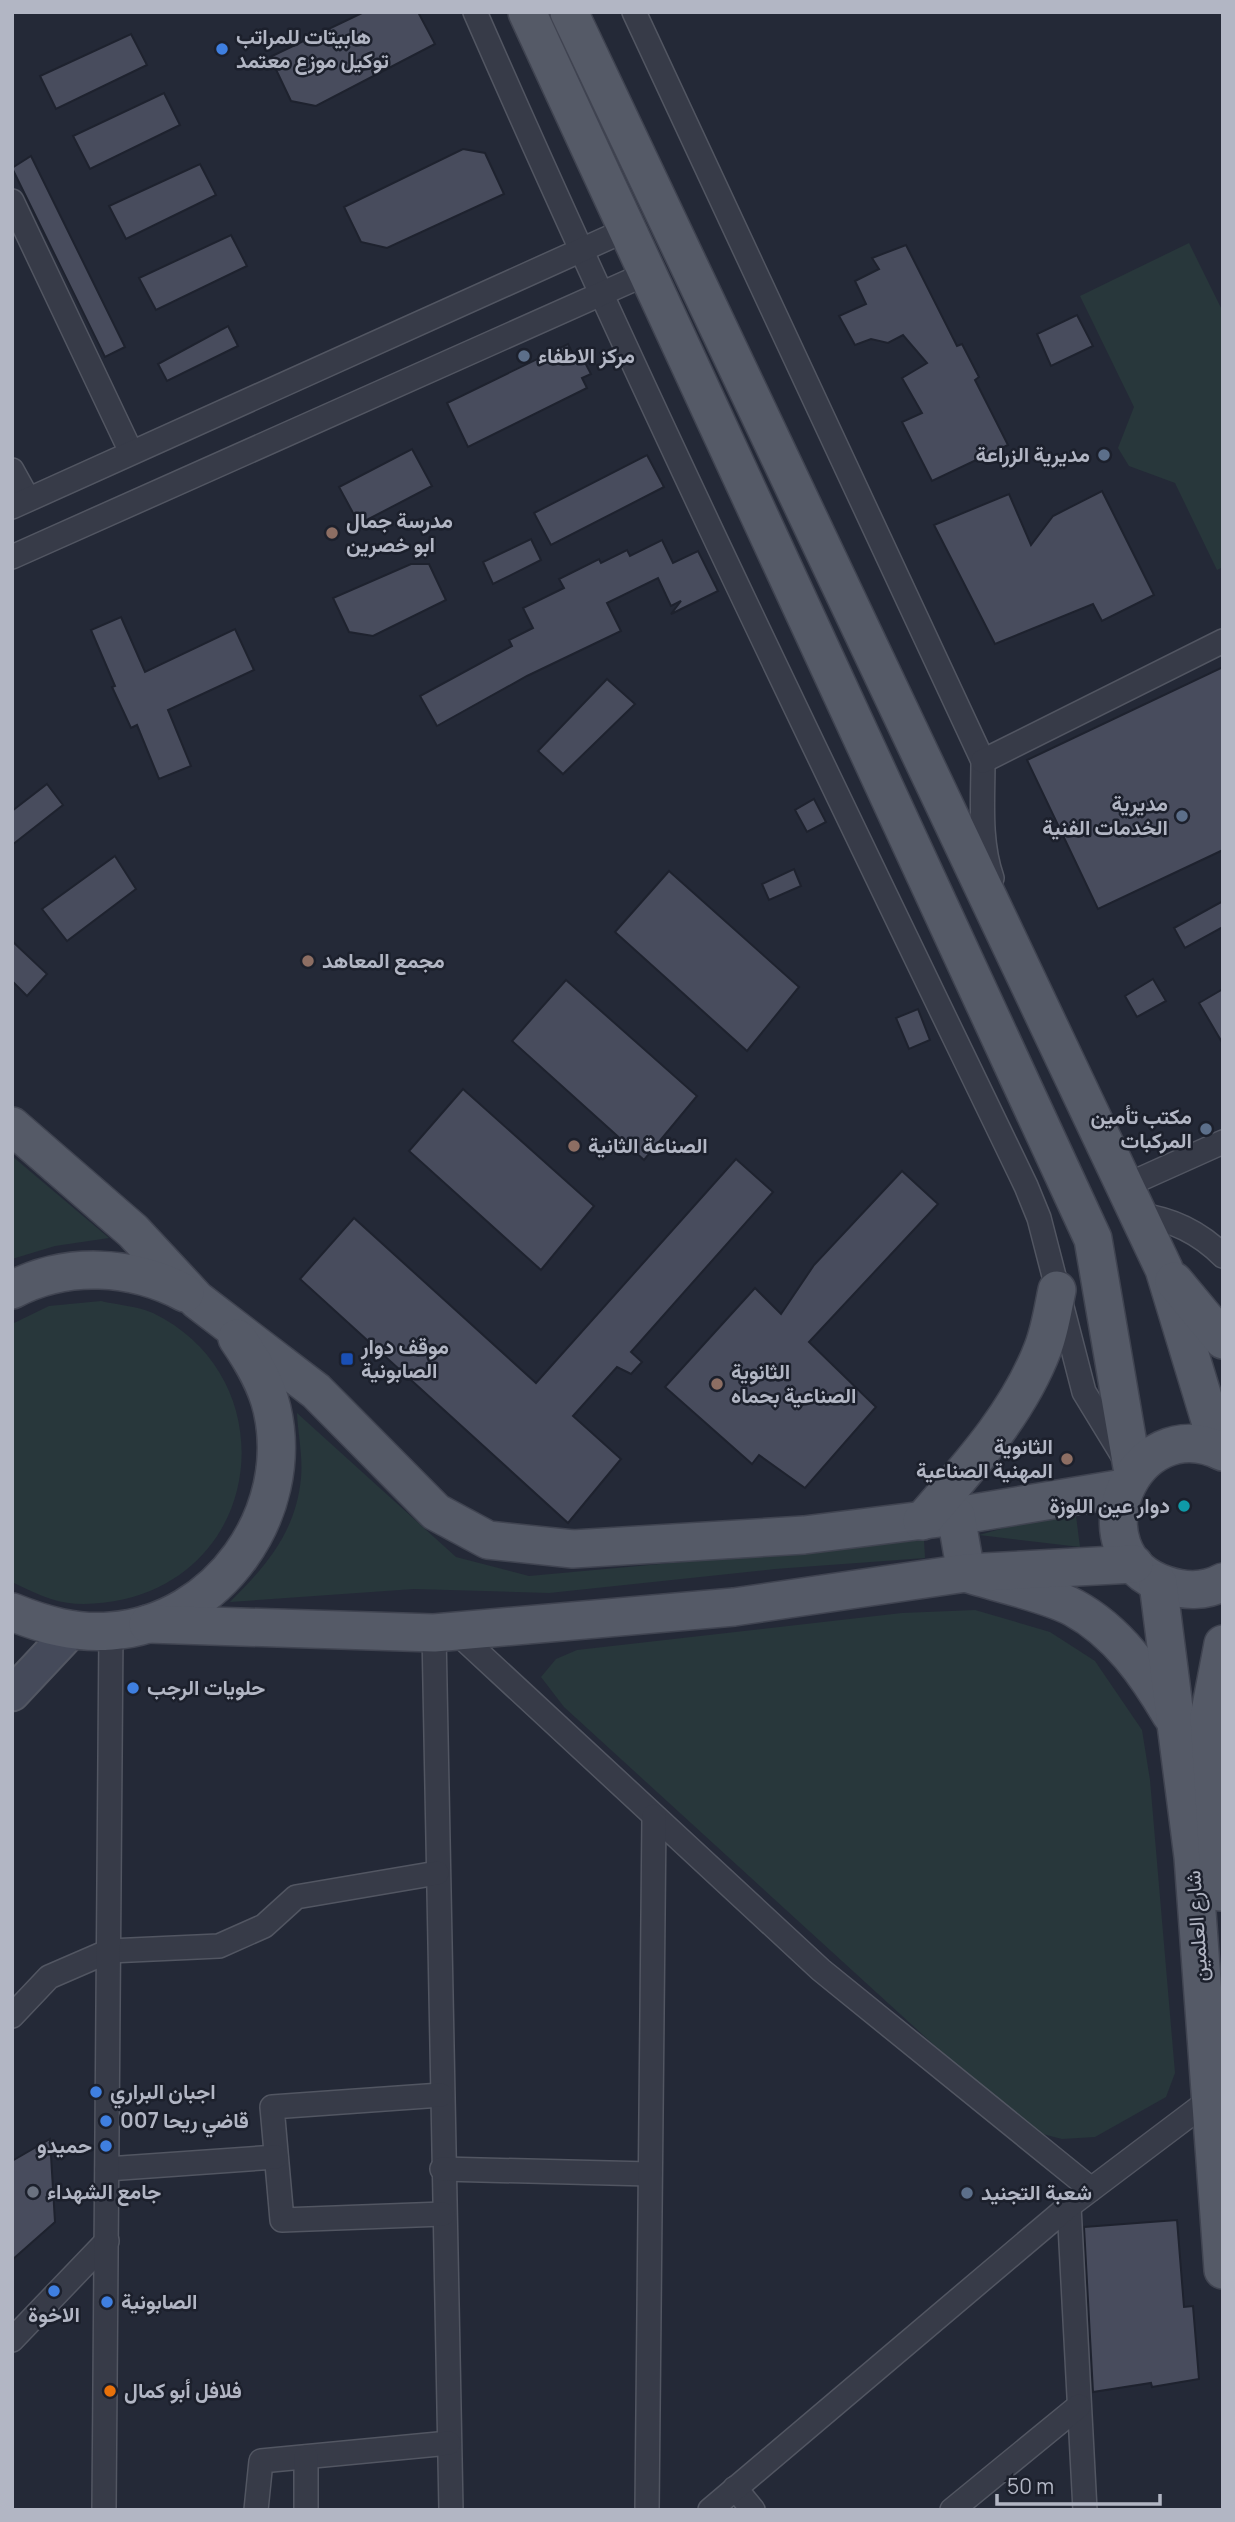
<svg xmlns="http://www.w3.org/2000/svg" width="1235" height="2522" viewBox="0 0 1235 2522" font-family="Manrope,Vazirmatn,sans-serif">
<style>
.green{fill:#28373b}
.building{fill:#484c5d;stroke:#1e222e;stroke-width:2}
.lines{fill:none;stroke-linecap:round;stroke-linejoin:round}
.minor-casing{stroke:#525662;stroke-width:26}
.secondary-casing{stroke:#525662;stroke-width:37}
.primary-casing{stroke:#404451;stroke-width:40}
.minor{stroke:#373b48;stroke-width:23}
.secondary{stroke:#454a5a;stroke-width:33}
.primary{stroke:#555a67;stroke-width:37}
.shop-dot{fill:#3f7fe0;stroke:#1c202c;stroke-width:2.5}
.service-dot{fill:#5c6f8a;stroke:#1c202c;stroke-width:2.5}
.education-dot{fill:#8d6e63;stroke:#1c202c;stroke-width:2.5}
.transit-dot{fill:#1a4fb4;stroke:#1c202c;stroke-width:2.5}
.culture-dot{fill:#0f9aa8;stroke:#1c202c;stroke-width:2.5}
.worship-dot{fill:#6b7280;stroke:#1c202c;stroke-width:2.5}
.food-dot{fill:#e8710a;stroke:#1c202c;stroke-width:2.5}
.labels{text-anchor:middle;stroke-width:5;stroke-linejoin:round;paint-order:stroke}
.poi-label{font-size:21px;font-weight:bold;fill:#b2b6c4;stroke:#1c202c;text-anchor:start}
.street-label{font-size:21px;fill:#b2b6c4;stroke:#1c202c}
</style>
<rect width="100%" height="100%" fill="#242937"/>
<g class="green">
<path d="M1189,243L1223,312V567L1217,570L1175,483L1129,466L1118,448L1134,407L1080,296Z"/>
<path d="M12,1156L109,1238L55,1246L12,1259Z"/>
<path d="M101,1301C117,1305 138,1306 153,1313C283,1376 267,1565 125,1599C102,1604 74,1607 51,1599C38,1595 25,1588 12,1582V1324L49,1306Z"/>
<path d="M297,1413L456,1557L529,1576L924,1540L925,1558L775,1569L549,1593L414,1589L230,1602C266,1566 296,1532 301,1478C303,1457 298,1434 297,1413Z"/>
<path d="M1075,1508L1080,1547L979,1535Z"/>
<path d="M975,1610L1050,1632L1095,1661L1142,1730L1150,1780L1175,2073L1166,2097L1095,2137L1062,2139L1027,2130L564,1707L541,1677L556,1659L577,1650L902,1613Z"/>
</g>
<g class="building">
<path d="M364,12H418L435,44L316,106L291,101L270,57Z"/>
<path d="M131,34L147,65L56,109L40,76Z"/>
<path d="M164,93L180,125L90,169L73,136Z"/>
<path d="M463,149L485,153L504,194L387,248L361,242L344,207Z"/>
<path d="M31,156L125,347L105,357L12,168Z"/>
<path d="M200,164L216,195L126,239L109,206Z"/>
<path d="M231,235L247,266L156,310L139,278Z"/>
<path d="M906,245L957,346L962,344L979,377L975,380L1008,445L932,481L902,422L922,413L902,378L927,363L903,335L888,343L871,339L855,345L839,316L866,304L855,281L879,269L872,258Z"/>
<path d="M1077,315L1093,346L1051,366L1037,334Z"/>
<path d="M228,326L238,346L167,381L158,364Z"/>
<path d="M568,344L573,354L579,351L591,374L582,378L587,388L468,447L447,403Z"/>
<path d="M412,449L432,486L359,524L339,487Z"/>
<path d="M647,455L664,487L551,545L534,513Z"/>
<path d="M1102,491L1154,595L1102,621L1093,604L995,644L934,525L1009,494L1031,545L1053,516Z"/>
<path d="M531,539L541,560L493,584L483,562Z"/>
<path d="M662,540L673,563L698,551L718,591L671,614L681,601L671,606L658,578L607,603L621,631L527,676L437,726L420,696L512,646L509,640L533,628L523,608L564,588L559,579L599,559L601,563L627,550L630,556Z"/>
<path d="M411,564H429L446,600L373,636L349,632L333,598Z"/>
<path d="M121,617L145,672L235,629L254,670L168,710L191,766L159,779L137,725L131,728L112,687L115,686L91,630Z"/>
<path d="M1223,667V850L1098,909L1027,760Z"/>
<path d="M607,679L635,704L563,774L538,751Z"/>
<path d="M47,784L63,805L12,845V811Z"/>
<path d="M814,799L826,822L807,832L795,810Z"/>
<path d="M115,856L136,889L67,941L42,909Z"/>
<path d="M794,869L801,886L769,900L762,884Z"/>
<path d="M669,871L799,987L747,1051L615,932Z"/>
<path d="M1223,901V927L1185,948L1174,928Z"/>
<path d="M12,941L47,974L27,996L12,981Z"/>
<path d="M1153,979L1166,1001L1137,1017L1125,996Z"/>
<path d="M566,980L697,1096L644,1160L512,1041Z"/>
<path d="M1223,989V1044L1199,1003Z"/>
<path d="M918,1009L930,1040L909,1049L896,1018Z"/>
<path d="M463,1089L594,1206L541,1270L409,1151Z"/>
<path d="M736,1159L773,1192L631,1352L642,1362L631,1374L617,1367L573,1416L621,1459L568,1523L300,1279L354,1218L536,1383Z"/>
<path d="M902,1171L938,1204L809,1342L876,1407L805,1488L759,1455L752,1464L665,1387L755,1288L781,1314L814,1265Z"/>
<path d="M50,2139L55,2222L12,2260V2161Z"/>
<path d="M1177,2220L1184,2307L1193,2306L1199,2379L1152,2387L1151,2383L1093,2392L1084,2227Z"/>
</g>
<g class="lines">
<g class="minor-casing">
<g id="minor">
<path d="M475,12C648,408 838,796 1026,1186L1039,1218L1084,1392L1123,1456"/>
<path d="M634,12L983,761C983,800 979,841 992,878"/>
<path d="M12,201L131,452"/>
<path d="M12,470L28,499"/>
<path d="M12,507L628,229"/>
<path d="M12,557L648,273"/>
<path d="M983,761L1223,641"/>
<path d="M1125,1186L1223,1142"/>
<path d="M1139,1215C1172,1219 1199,1232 1223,1256"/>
<path d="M455,1631L821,1970L1091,2189"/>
<path d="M434,1633L451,2510"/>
<path d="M12,2016L49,1977L109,1951L219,1946L264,1926L296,1897L437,1873"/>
<path d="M441,2095L272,2107L282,2220L443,2214"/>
<path d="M107,2169L276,2157"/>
<path d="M442,2169L650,2174"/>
<path d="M1069,2206L1085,2510"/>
<path d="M12,2340L107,2241"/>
<path d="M735,2488L753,2510"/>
<path d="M104,2510L111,1631"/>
<path d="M256,2510L261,2461L449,2443"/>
<path d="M306,2510V2457"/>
<path d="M647,2510L654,1816"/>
<path d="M710,2510L1069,2206L1208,2101"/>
<path d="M952,2510L1079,2406"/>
</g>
</g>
<g class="secondary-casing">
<path id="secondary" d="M12,1694L72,1630"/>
</g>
<g class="primary-casing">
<g id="primary">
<path d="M527,12L1093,1239L1133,1473"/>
<path d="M569,12L1164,1269L1219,1450"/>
<path d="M12,1126L133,1231L197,1300L316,1391L436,1512L488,1540L573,1549L804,1535L956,1516L1124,1488"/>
<path d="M1174,1281L1223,1340"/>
<path d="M12,1290C67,1261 132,1265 185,1293"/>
<path d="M1223,1452C1133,1407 1071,1554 1166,1585C1184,1591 1205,1592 1223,1582"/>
<path d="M956,1516L966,1573C996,1583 1049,1594 1074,1608C1118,1632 1147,1674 1171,1715"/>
<path d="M922,1521C968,1468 1018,1414 1043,1348C1050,1330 1053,1309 1057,1290"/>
<path d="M1158,1583L1193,1857L1223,2270"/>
<path d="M12,1612C44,1625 76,1634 111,1631C218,1623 296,1513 272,1409C266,1383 252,1360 237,1338"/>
<path d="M148,1624L434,1633L734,1607L966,1573L1134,1564"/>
<path d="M1220,1892L1209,1717L1223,1644"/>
</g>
</g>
<use href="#minor" class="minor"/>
<use href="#secondary" class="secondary"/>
<use href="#primary" class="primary"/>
</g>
<g class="shop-dot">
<circle cx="222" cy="49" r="7"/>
<circle cx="133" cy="1688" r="7"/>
<circle cx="96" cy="2092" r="7"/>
<circle cx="106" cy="2121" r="7"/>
<circle cx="106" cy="2146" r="7"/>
<circle cx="54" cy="2291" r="7"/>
<circle cx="107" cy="2302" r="7"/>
</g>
<g class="service-dot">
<circle cx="524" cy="356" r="7"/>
<circle cx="1104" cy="455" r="7"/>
<circle cx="1182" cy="816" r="7"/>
<circle cx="1206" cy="1129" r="7"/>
<circle cx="967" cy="2193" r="7"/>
</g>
<g class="education-dot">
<circle cx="332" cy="533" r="7"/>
<circle cx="308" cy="961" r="7"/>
<circle cx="574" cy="1146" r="7"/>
<circle cx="717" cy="1384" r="7"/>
<circle cx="1067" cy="1459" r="7"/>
</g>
<rect class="transit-dot" x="340" y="1352" width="14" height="14" rx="3.5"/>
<circle class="culture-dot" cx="1184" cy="1506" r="7"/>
<circle class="worship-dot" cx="33" cy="2192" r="7"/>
<circle class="food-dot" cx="110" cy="2391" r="7"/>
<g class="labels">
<g class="poi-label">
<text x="236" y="44">هابيتات للمراتب<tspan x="236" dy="24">توكيل موزع معتمد</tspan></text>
<text x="538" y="363">مركز الاطفاء</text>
<text x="1090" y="462" text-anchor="end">مديرية الزراعة</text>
<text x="346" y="528">مدرسة جمال<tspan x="346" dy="24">ابو خصرين</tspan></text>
<text x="1168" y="811" text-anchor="end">مديرية<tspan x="1168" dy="24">الخدمات الفنية</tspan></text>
<text x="322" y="968">مجمع المعاهد</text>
<text x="1192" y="1124" text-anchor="end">مكتب تأمين<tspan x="1192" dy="24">المركبات</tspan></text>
<text x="588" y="1153">الصناعة الثانية</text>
<text x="361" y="1354">موقف دوار<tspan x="361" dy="24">الصابونية</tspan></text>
<text x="731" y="1379">الثانوية<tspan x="731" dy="24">الصناعية بحماه</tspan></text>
<text x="1053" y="1454" text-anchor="end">الثانوية<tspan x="1053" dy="24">المهنية الصناعية</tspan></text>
<text x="1170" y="1513" text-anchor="end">دوار عين اللوزة</text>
<text x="147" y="1695">حلويات الرجب</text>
<text x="110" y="2099">اجبان البراري</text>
<text x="120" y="2128">قاضي ريحا 007</text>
<text x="92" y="2153" text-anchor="end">حميدو</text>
<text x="47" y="2199">جامع الشهداء</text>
<text x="981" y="2200">شعبة التجنيد</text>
<text x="121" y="2309">الصابونية</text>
<text x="54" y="2322" text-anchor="middle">الاخوة</text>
<text x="124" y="2398">فلافل أبو كمال</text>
</g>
<g class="street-label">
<text transform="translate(1197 1926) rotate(-94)" y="7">شارع العلمين</text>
</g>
</g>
<rect width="1235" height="2522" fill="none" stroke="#b2b6c4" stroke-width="28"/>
<path d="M997 2494v10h163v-10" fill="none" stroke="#b2b6c4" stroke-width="3.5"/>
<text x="1007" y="2494" font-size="21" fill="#b2b6c4" stroke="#1c202c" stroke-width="5" paint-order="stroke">50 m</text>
</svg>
